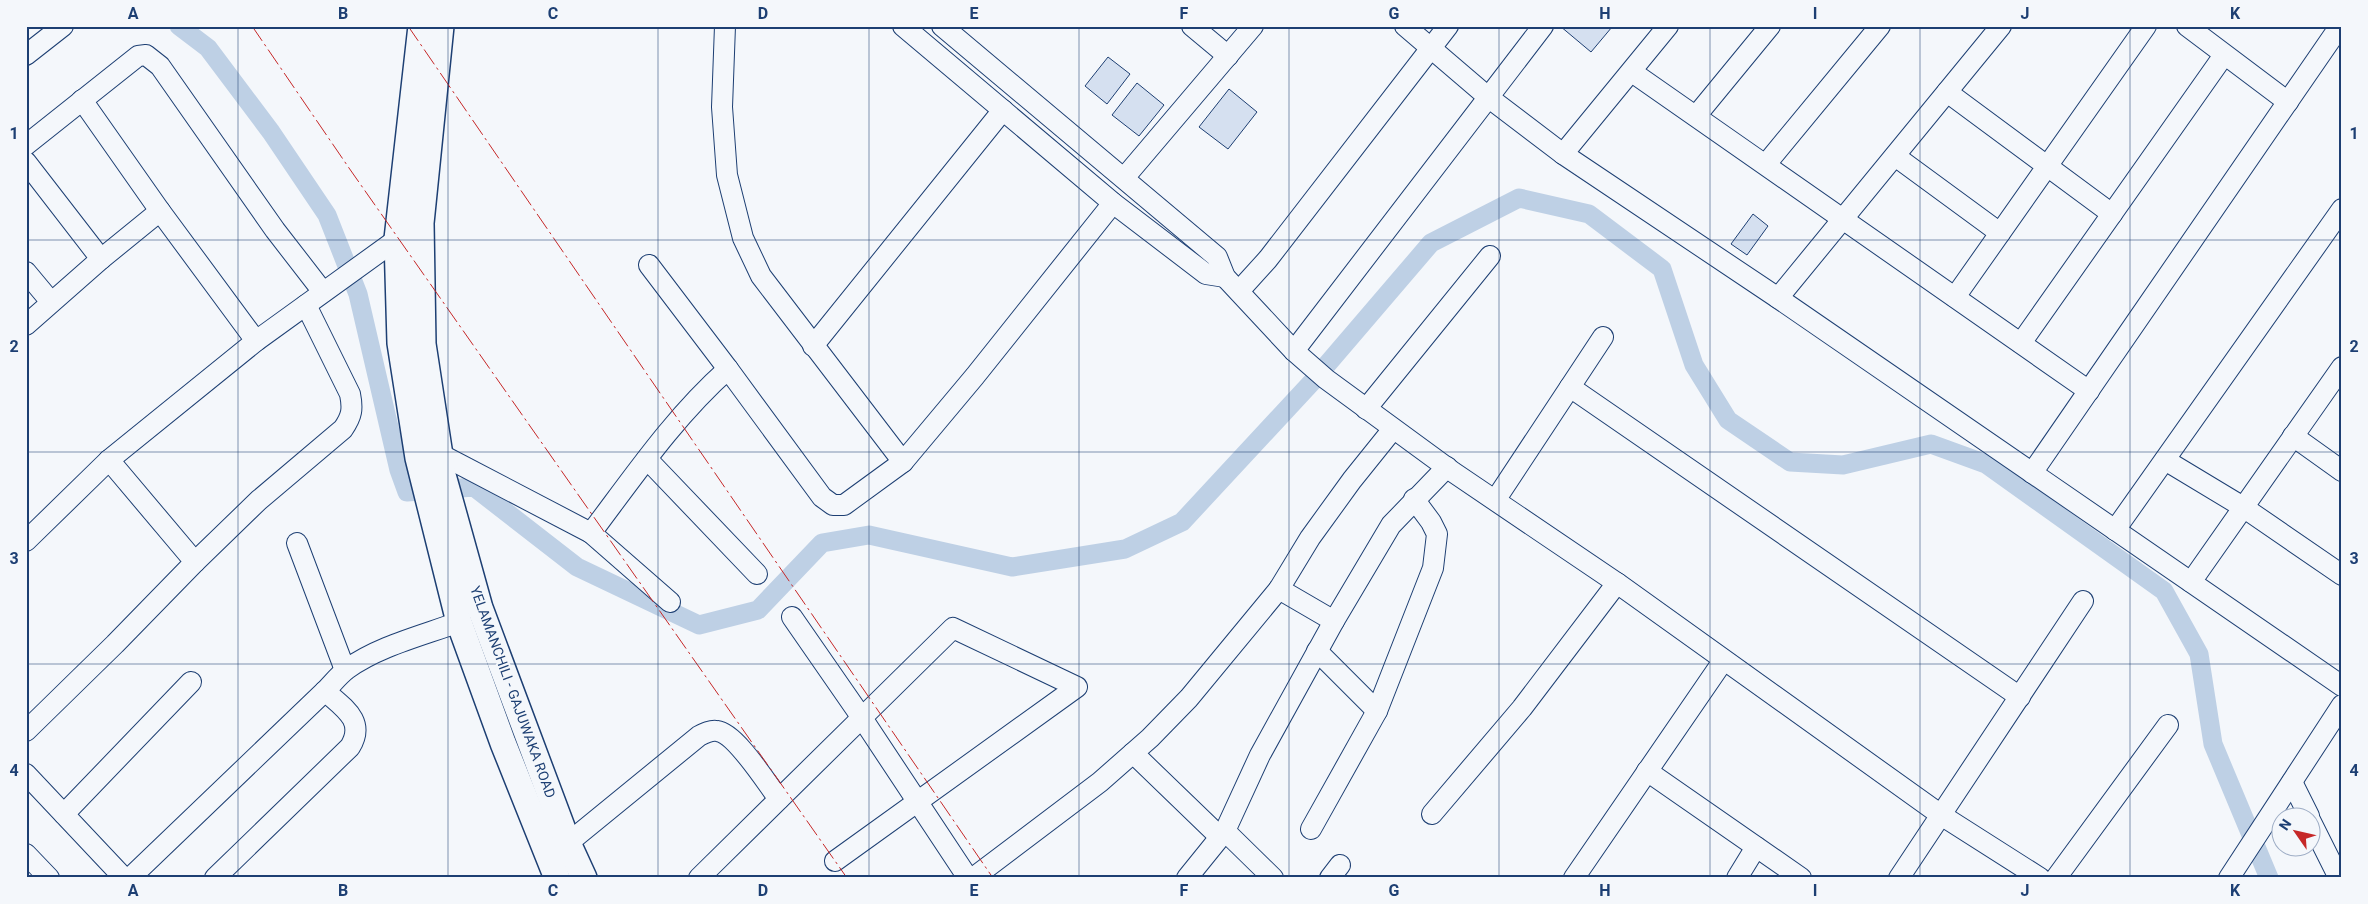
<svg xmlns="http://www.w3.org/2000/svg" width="2368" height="904" viewBox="0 0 2368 904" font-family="Roboto,sans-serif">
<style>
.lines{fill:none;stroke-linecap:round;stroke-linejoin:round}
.canal{stroke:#bed0e5;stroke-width:19}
.building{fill:#d5e0f0;stroke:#1d3f73}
.minor-casing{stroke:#1d3f73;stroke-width:22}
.major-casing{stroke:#1d3f73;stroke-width:28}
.minor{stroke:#f4f7fb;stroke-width:20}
.major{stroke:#f4f7fb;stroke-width:25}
.power{stroke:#c62828;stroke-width:1;stroke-dasharray:18 4 2.5 4;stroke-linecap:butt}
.grid{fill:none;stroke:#1d3f73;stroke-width:1;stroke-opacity:0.55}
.labels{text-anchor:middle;stroke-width:4;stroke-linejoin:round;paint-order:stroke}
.street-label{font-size:14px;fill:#1d3f73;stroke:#f4f7fb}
.neatline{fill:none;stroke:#1d3f73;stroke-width:2}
.grid-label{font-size:16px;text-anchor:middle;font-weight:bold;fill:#1d3f73}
</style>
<rect width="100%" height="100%" fill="#f4f7fb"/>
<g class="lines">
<path class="canal" d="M179,26L208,48L271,132L327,215L358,294L399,470L407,492L474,487L577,567L699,625L758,610L822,543L869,535L1012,567L1125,549L1182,522L1312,382L1431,243L1519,198L1589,214L1662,269L1694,365L1728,420L1790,462L1843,465L1931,444L1986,464L2164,591L2199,654L2213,744L2269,878"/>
</g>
<g class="building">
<path d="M1560,26H1612V27L1591,52Z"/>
<path d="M1108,57L1130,74L1107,104L1085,86Z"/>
<path d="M1137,83L1164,105L1139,136L1112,115Z"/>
<path d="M1229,89L1257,112L1228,149L1199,127Z"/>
<path d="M1753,214L1768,226L1747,255L1731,244Z"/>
</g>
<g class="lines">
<g class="minor-casing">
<g id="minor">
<path d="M725,26L722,107L727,175L743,238L761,276L903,462L975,376L1113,203"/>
<path d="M903,26L1113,203L1206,274L1225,277"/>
<path d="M942,26L1217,257L1225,277L1294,351L1326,379L1453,472L1617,583L1941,815L2040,878"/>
<path d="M1192,26L1228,56"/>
<path d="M1405,26L1488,97L1563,154L1778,298L2342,686"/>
<path d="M2187,26L2288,102"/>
<path d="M26,55L63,26"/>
<path d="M1632,72L2089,391"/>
<path d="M1947,92L2112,214"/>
<path d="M82,100L160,211L256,341"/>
<path d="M1696,116L1770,26"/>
<path d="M26,145L138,56L146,55L160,66L275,230L323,292"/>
<path d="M1563,154L1668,26"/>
<path d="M1895,156L2000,233"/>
<path d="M26,162L101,259"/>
<path d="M1766,164L1880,26"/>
<path d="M1124,178L1253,26"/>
<path d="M649,265L728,369"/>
<path d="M26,272L51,302"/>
<path d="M1239,291L1268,259L1448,26"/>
<path d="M1955,297L2146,26"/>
<path d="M1778,298L2001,26"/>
<path d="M26,325L101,259L160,211"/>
<path d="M2021,343L2224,55"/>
<path d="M813,346L1003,110"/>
<path d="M1294,351L1543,26"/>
<path d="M1570,387L2020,697"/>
<path d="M1366,409L1490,256"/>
<path d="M2293,436L2342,471"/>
<path d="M440,454L591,533C634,476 674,417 728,369L822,497L833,505H844L903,462"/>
<path d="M647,459L757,574"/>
<path d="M2165,460L2243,507L2342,575"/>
<path d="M2032,473L2340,26"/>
<path d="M1496,499L1603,337"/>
<path d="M2115,530L2342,209"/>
<path d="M591,533L670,602"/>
<path d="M26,541L109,460L256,341L407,232"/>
<path d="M297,543L345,670"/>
<path d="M195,562L259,500L343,429C352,416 353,409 350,394L306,305"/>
<path d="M2191,582L2342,367"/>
<path d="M792,617L862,718L968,878"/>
<path d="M1334,621L1391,525L1447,467"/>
<path d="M1317,651L1377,711"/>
<path d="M26,731L115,644L195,562L109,460"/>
<path d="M1133,753L1220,837"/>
<path d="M1647,771L1801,878"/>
<path d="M26,774L124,878"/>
<path d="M2292,782L2309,816"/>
<path d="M64,814L191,682"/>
<path d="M1432,814L1522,708L1617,583"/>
<path d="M2310,820L2339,878"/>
<path d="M1311,829L1377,711L1433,568L1437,534L1431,522L1414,499"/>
<path d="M1225,831L1273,878"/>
<path d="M568,843L699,736C705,733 711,730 717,731C736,733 767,784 779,799"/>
<path d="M26,854L49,878"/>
<path d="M130,878L325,691"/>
<path d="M215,878L350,747C366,721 344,708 325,691C332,684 339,675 347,669C379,646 421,636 459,622"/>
<path d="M699,878L953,628L1077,687L835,861"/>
<path d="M973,878L1100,782L1150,738L1189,698L1279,589L1310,538L1352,480L1393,429"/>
<path d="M1187,878L1225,831L1260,755L1334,621L1279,589"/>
<path d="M1330,878L1340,865"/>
<path d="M1574,878L1723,661"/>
<path d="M1737,878L1756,847"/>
<path d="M1899,878L2083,601"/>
<path d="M2056,878L2168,725"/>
<path d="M2229,878L2342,705"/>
</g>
</g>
<g class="major-casing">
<g id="major">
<path d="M421,26L397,239L400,343L418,458L459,622L503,743L557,878"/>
<path d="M441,26L421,223L423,344L443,475L480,608L568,843L584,878"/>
</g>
</g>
<use href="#minor" class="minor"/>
<use href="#major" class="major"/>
<g class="power">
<path d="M252,26L349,168L847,878"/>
<path d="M408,26L993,878"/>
</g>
</g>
<path class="grid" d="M238,26V878M448,26V878M658,26V878M869,26V878M1079,26V878M1289,26V878M1499,26V878M1710,26V878M1920,26V878M2130,26V878M26,240H2342M26,452H2342M26,664H2342"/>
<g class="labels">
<g class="street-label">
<text transform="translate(513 692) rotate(70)" y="5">YELAMANCHILI - GAJUWAKA ROAD</text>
</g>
</g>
<rect width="2368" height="904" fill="none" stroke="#f4f7fb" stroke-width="55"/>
<g transform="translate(2296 832) rotate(304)"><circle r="24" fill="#f4f7fb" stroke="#9eadc5"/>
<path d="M0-4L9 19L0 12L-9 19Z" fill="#c62828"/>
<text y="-8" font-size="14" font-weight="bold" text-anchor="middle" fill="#1d3f73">N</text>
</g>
<rect x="28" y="28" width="2312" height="848" class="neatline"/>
<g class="grid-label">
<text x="133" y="19">A</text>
<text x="343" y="19">B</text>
<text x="553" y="19">C</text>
<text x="763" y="19">D</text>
<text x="974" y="19">E</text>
<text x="1184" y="19">F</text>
<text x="1394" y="19">G</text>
<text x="1605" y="19">H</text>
<text x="1815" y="19">I</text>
<text x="2025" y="19">J</text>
<text x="2235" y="19">K</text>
<text x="14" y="139">1</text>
<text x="2354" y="139">1</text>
<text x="14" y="352">2</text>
<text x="2354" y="352">2</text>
<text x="14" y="564">3</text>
<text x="2354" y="564">3</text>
<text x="14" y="776">4</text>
<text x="2354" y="776">4</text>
<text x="133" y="896">A</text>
<text x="343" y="896">B</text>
<text x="553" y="896">C</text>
<text x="763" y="896">D</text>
<text x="974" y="896">E</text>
<text x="1184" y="896">F</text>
<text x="1394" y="896">G</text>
<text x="1605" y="896">H</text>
<text x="1815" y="896">I</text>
<text x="2025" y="896">J</text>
<text x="2235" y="896">K</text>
</g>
</svg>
